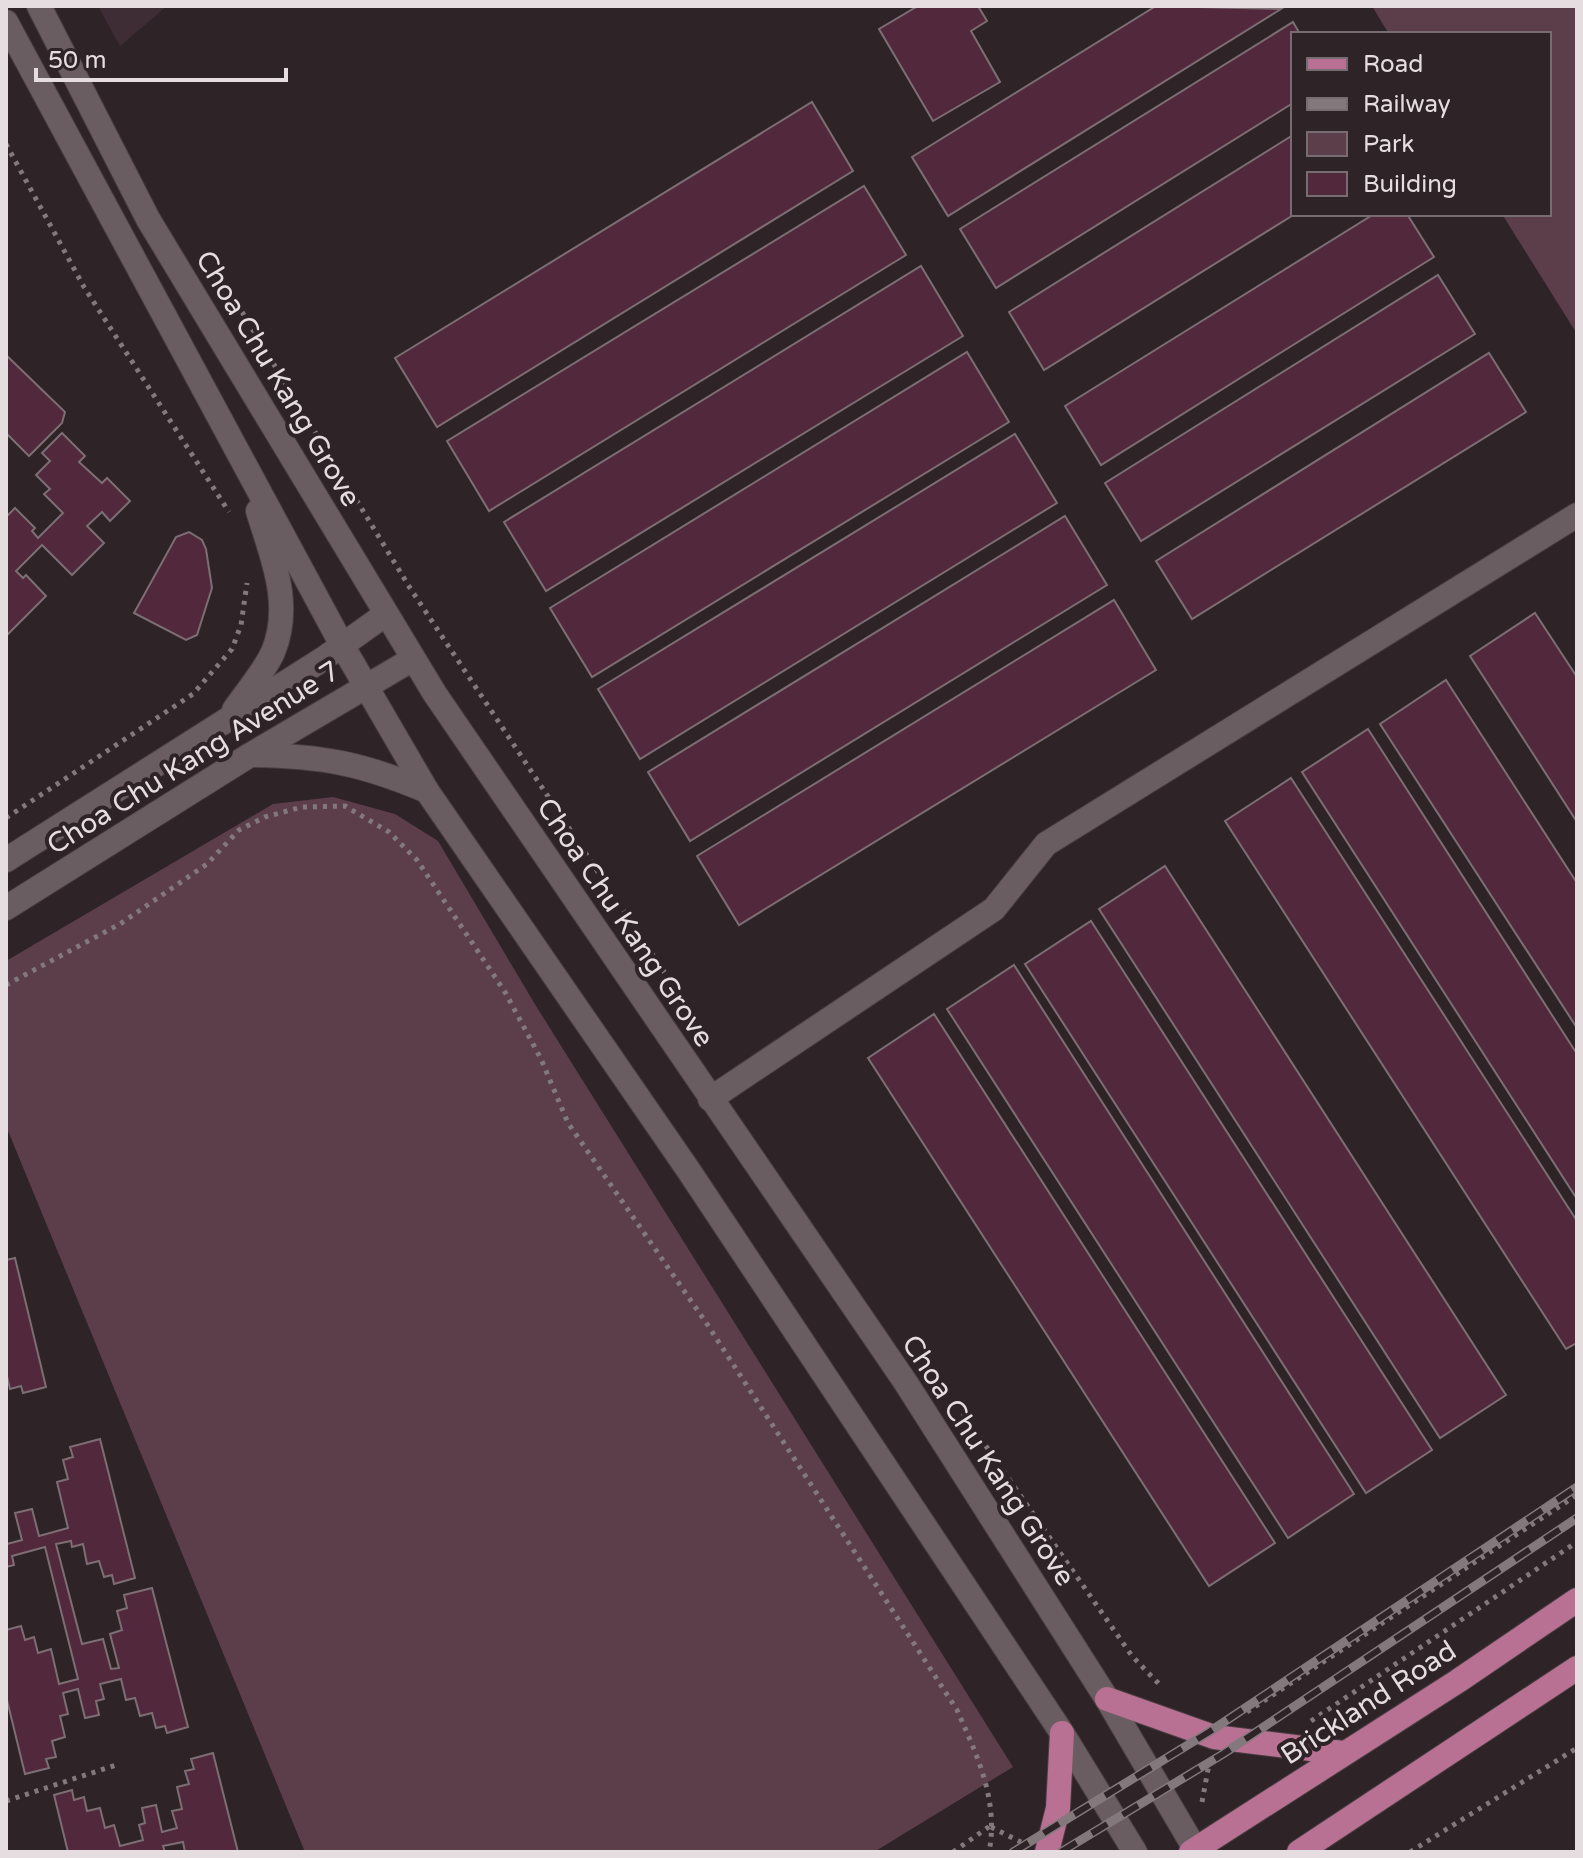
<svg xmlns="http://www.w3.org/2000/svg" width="1583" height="1858" viewBox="0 0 1583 1858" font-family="'Varela Round',sans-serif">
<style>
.built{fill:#3e2d34}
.green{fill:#5c3e4b}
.building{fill:#52293c;stroke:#7c6e73;stroke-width:2}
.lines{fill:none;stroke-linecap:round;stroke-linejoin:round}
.minor-casing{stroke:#483e42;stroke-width:26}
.major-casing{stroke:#483e42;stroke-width:26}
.path{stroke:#83797d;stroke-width:5;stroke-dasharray:4 6;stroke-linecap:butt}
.minor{stroke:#6a5d62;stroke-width:24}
.major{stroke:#b87192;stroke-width:24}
.rail-casing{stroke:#83797d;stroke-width:9}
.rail{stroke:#2e2327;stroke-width:6;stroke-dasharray:18;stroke-linecap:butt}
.labels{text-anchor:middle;stroke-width:8;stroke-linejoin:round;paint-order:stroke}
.street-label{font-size:28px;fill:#e5dde0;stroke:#2e2327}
</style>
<rect width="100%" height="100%" fill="#2e2327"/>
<path class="built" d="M98,6H167L120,46Z"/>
<g class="green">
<path d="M1372,6H1577V334L1502,214H1549V34H1389Z"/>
<path d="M333,797L395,814L438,841L536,1006L1013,1767L874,1852H305L6,1126V961L273,804Z"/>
</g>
<g class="building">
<path d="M918,6H978L987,21L971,31L1000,82L933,121L879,29Z"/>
<path d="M1156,6L1281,9L948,216L912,157Z"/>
<path d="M1293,22L1300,34H1293V103L996,288L960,229Z"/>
<path d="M812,102L853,171L437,427L395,358Z"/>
<path d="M1293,135L1295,214L1044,370L1009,312Z"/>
<path d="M864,186L906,255L489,511L447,441Z"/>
<path d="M1374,214H1407L1434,257L1101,465L1065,406Z"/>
<path d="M921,266L963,336L546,591L504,522Z"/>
<path d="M1438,275L1475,334L1141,541L1105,483Z"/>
<path d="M967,352L1009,422L592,677L550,608Z"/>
<path d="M1489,353L1526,412L1192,619L1156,561Z"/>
<path d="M6,355L65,412L62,423L29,456L6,433Z"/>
<path d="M62,433L85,456L79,462L102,483L107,478L130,501L110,521L102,512L87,526L104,543L72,575L42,545L16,571L23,578L26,575L46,596L6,636V517L15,508L35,528L32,531L38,538L63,513L44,494L50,489L36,475L50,461L42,453Z"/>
<path d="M1015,434L1057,503L640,759L598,689Z"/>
<path d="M1065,516L1107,585L690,841L648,772Z"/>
<path d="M189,532L202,540L206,549L212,588L197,635L186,640L134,613L176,537Z"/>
<path d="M1114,600L1156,670L739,925L697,856Z"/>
<path d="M1535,613L1577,677V822L1470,656Z"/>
<path d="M1446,680L1577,883V1028L1380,724Z"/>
<path d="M1368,729L1577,1054V1199L1302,772Z"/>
<path d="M1291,778L1577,1221V1343L1566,1349L1225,821Z"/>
<path d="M1165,866L1506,1395L1440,1438L1099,909Z"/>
<path d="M1091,921L1432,1450L1366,1493L1025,964Z"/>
<path d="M1014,965L1354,1494L1288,1538L947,1009Z"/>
<path d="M934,1014L1275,1543L1209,1586L868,1058Z"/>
<path d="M15,1258L46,1387L23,1393L21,1386L10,1389L6,1372V1260Z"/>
<path d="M100,1439L135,1578L114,1584L112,1575L104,1577L99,1561L87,1564L83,1544L72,1547L71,1541L56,1544L82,1644L103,1639L111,1669L119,1668L110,1634L122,1630L117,1611L127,1608L124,1595L152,1588L188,1727L167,1733L165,1726L156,1728L152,1713L140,1716L135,1698L126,1700L121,1679L100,1684L104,1699L96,1701L99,1715L85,1718L78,1689L63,1693L68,1714L60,1716L65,1737L52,1741L56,1757L46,1759L49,1768L25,1774L6,1696V1630L21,1626L25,1640L34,1637L38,1653L51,1649L59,1684L78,1679L45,1547L12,1556L14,1565L6,1567V1539L7,1544L22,1540L15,1513L32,1509L39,1536L68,1528L57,1482L68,1479L63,1460L73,1457L70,1447Z"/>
<path d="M213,1753L238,1852H185L183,1842L163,1846L165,1852H68L54,1795L72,1790L74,1800L84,1797L87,1811L100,1808L105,1828L114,1825L120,1846L143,1840L139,1825L145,1823L142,1808L156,1805L162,1832L177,1828L172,1811L182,1809L177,1787L189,1784L185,1771L194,1769L191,1759Z"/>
</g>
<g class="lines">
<g class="minor-casing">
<g id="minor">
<path d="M39,6L148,219L435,694L906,1383L1107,1699L1197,1852"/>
<path d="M6,22L342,645L427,791L689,1171L1062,1733L1135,1852"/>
<path d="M234,710C247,691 264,672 273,652C293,604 272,557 258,511"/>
<path d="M251,755C322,756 361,763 427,791"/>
<path d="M6,860L323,659L386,614"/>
<path d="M6,908L250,755L413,659"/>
<path d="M710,1099L994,909L1046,844L1577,515"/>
</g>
</g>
<g class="major-casing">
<g id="major">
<path d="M1107,1699L1214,1737L1343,1753"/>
<path d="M1047,1852L1058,1808L1062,1733"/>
<path d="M1191,1852L1458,1681L1577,1600"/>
<path d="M1299,1852L1577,1668"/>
</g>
</g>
<g class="path">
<path d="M6,144L84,287L229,512"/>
<path d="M242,312L410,588L692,1014"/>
<path d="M6,818L193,694L232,649L241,625L247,583"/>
<path d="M6,985L120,924L207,864L239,830L265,817L302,807L345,806L389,832L417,860L505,992L541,1059L568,1123L707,1324L957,1710C977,1755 999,1801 989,1852"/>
<path d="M963,1413L1132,1656L1161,1686"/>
<path d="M1247,1712L1577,1495"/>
<path d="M1311,1721L1577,1542"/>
<path d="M6,1801L116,1765"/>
<path d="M1202,1802L1209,1764"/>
<path d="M991,1827L1021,1842"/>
<path d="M953,1852L990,1826"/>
<path d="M1410,1852L1577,1748"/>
</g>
<use href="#minor" class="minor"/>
<use href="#major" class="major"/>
<g class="rail-casing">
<g id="rail">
<path d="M1013,1852L1209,1732L1577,1487"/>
<path d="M1061,1852L1223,1754L1577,1518"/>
</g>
</g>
<use href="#rail" class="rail"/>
</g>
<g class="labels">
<g class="street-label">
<text transform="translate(279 378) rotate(59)" y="10">Choa Chu Kang Grove</text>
<text transform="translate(193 757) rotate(-32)" y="10">Choa Chu Kang Avenue 7</text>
<text transform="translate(626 922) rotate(56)" y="10">Choa Chu Kang Grove</text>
<text transform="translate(989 1460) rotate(57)" y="10">Choa Chu Kang Grove</text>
<text transform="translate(1368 1702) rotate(-33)" y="10">Brickland Road</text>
</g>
</g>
<rect width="1583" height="1858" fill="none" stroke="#e5dde0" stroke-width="16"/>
<rect x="1291" y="32" width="260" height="184" fill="#2e2327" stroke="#776d71" stroke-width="2"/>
<rect x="1307" y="58" width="40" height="12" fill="#b87192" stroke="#776d71" stroke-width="2"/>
<text x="1363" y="72" font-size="24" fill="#e5dde0">Road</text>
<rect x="1307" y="98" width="40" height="12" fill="#83797d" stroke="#776d71" stroke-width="2"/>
<text x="1363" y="112" font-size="24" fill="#e5dde0">Railway</text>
<rect x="1307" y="132" width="40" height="24" fill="#5c3e4b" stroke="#776d71" stroke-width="2"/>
<text x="1363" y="152" font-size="24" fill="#e5dde0">Park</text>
<rect x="1307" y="172" width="40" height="24" fill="#52293c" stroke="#776d71" stroke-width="2"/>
<text x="1363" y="192" font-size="24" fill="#e5dde0">Building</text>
<path d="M36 68v12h250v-12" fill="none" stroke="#e5dde0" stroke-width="4"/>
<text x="48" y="68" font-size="24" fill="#e5dde0" stroke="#2e2327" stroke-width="6" paint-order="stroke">50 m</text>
</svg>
